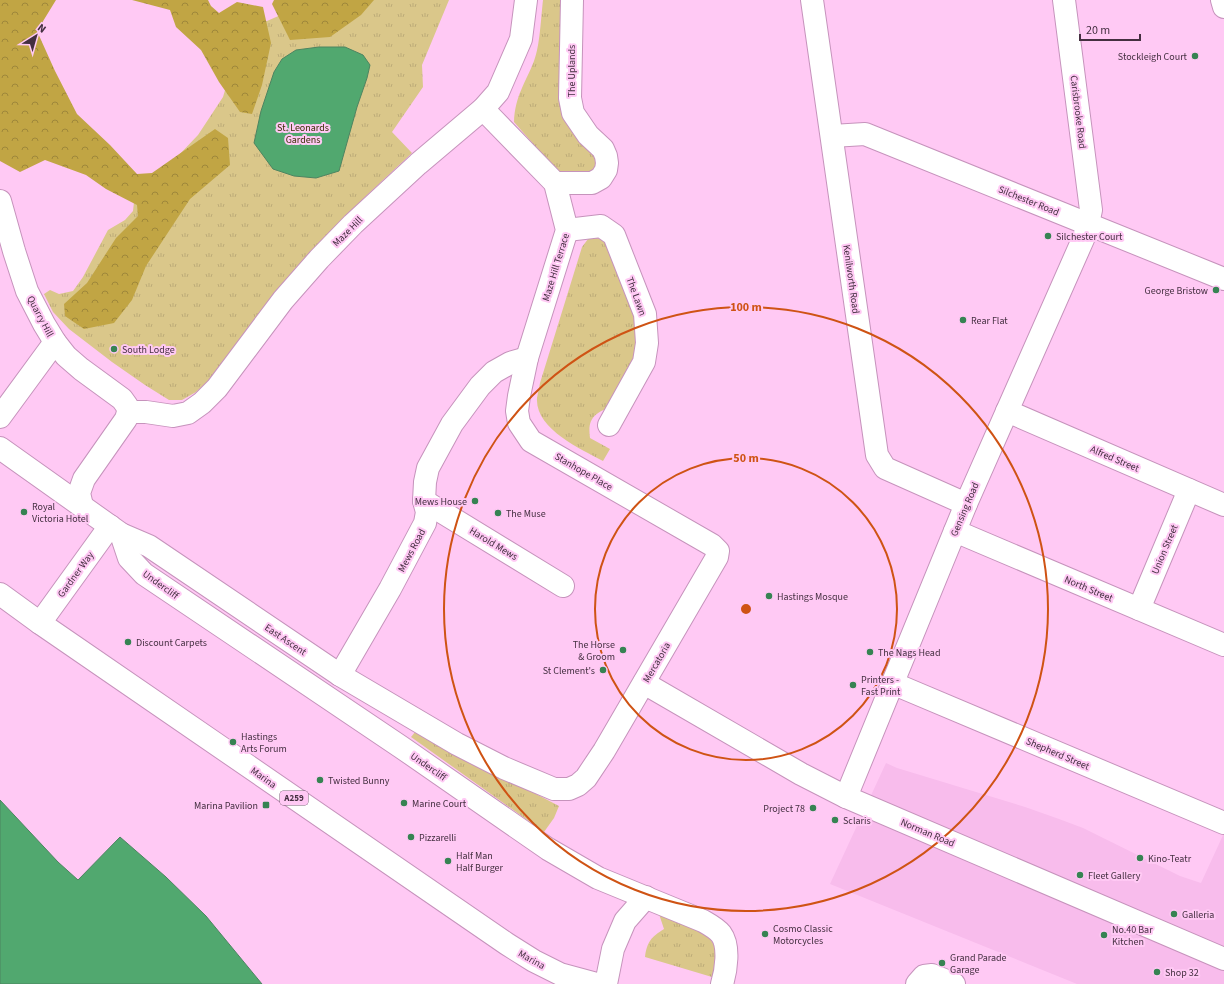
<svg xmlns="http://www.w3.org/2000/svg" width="1224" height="984" viewBox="0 0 1224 984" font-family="'Source Sans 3',sans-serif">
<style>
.built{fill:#f8bcec}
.grass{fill:url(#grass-tufts)}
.forest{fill:url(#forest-crowns)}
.water{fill:#51a86f;stroke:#4d8461}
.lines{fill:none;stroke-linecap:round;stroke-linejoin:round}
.minor-casing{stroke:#c693bc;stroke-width:24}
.highway-casing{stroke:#c693bc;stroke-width:24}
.minor{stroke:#fff;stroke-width:22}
.highway{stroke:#fff;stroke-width:22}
.ring{fill:none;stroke:#cf5314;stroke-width:2}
.poi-dot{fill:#368352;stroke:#ffc9f4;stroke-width:1.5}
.labels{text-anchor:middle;stroke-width:4;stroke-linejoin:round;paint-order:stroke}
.shield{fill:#ffc9f4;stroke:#7c5d76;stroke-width:1}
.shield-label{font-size:9px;font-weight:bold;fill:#442f40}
.poi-label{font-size:10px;fill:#442f40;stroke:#ffc9f4;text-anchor:start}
.street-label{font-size:10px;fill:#442f40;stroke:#ffc9f4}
.park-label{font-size:10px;fill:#3a2f03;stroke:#ffc9f4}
.centre{fill:#cf5314;stroke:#ffc9f4;stroke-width:2}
.ring-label{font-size:12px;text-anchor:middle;font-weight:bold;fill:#cf5314;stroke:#ffc9f4;stroke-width:4;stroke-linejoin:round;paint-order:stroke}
</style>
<defs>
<pattern id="grass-tufts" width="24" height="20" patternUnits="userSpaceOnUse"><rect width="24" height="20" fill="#dac78a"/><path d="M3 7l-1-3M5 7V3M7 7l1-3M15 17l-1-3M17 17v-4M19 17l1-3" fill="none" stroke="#bcab78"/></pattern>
<pattern id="forest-crowns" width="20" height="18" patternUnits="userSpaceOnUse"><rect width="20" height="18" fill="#c1a544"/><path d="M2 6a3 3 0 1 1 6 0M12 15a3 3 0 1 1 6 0" fill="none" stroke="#9e873a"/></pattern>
</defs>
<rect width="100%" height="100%" fill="#ffc9f4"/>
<path class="built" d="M886,763L897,768L1025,807L1059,819L1083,828L1180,876L1201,883L1224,833V984H1077L830,884Z"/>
<g class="grass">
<path d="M299,0H449L422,65L423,87L392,132L412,153L366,196L333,229L292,276L215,375L196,392L182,400H169L145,385L112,362L69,329L53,312L44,294L50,290L59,294L73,291L83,277L108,230L125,220L133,211L134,202L198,135L223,97L228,80L260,24L290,11Z"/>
<path d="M543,0H568L565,103L602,154L595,176L568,179L556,170L514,122C515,96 525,84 534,61C540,46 541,17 543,0Z"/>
<path d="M596,238L603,240L609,245L633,313L638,338L637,358L614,406C596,412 587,417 590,438L610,449L603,461C581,449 535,429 537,398C538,393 539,388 540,383L582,247L588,239Z"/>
<path d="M416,731L559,806L554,818L544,832L411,737Z"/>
<path d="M658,911L708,935L715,947L716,956V966L712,977L645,957C647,942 651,937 664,929Z"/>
</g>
<g class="forest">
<path d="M0,0H56L37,31L55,71L77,114L110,145L137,174L152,173L215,129L228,138L230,165L190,199L146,266L132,300L114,323L84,329L65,316L64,304L87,283L116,238L138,216L137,205L106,189L86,175L45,160L20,172L0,161Z"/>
<path d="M132,0H208L211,6L219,13L237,2L263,7L271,43L262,85L252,114L240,112L219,82L201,50L176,27L170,10Z"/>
<path d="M274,0H374L361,15L330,37L290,40L272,4Z"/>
</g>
<g class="water">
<path d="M319,47H345L363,55L370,65L367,78L357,107L339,171L316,178L294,176L273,169L254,143L261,111L274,72L282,59L296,50Z"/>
<path d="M0,800L58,862L78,880L120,837L166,877L206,916L262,984H0Z"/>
</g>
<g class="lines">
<g class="minor-casing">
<g id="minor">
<path d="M812,0L877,455L885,468L966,504"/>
<path d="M1222,0L1224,7"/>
<path d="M832,136L865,134L1224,279"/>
<path d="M555,183H592L601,178L606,170L607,163L606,156L603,149L588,135L573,113L570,98L572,0"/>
<path d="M0,201L14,251L27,291L44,324L55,342L66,356L81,369L122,399L127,406L128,412L126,419L84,479L79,493L82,506"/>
<path d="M567,230L601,226L614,235L645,314L647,343L644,362L609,425"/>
<path d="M1007,411L1224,505"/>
<path d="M128,412H146L173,416L188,413L202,403L217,388L283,300L319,259L353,224L418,164L483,109L498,92L521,39L526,0"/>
<path d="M0,417L55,342"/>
<path d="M0,448L121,534L149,546L340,675L457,744L504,768L554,789H569L578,785L586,778L604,751L717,557L718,551L712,545L531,441L519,423L517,411L519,396L527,358L567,230L555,183L483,109"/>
<path d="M424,501L563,586"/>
<path d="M955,531L1224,645"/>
<path d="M121,534L129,558L144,574L401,747L548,849L598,878L703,921C710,925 716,928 721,934C730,946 726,971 722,984"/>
<path d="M1139,609L1189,490"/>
<path d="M40,623L110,526"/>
<path d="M340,675L390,589L425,523L427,512L424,501L425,482L428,468L452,424L480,386L494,372L510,363L527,358"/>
<path d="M644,683L801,774L846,797L1224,959"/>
<path d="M892,683L1224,823"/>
<path d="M846,797L966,504L1084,237L1088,224L1091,210L1064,0"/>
<path d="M606,984L613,949L625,921L646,897"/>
<path d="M917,984L924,976L932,975L954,984"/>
</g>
</g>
<g class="highway-casing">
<path id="highway" d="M0,594L40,623L507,944L534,961L560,974L597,984"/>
</g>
<use href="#minor" class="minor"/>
<use href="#highway" class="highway"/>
</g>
<g class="ring">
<circle cx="746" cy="609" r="151"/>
<circle cx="746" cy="609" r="302"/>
</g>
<g class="poi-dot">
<circle cx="1195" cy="56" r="4"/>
<circle cx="1048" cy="236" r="4"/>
<circle cx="1216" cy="290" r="4"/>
<circle cx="963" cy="320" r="4"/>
<circle cx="114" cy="349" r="4"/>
<circle cx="475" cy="501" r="4"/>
<circle cx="24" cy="512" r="4"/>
<circle cx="498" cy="513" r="4"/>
<circle cx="769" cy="596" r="4"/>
<circle cx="128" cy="642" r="4"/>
<circle cx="623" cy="650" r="4"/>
<circle cx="870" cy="652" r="4"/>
<circle cx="603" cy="670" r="4"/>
<circle cx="853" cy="685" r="4"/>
<circle cx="233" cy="742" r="4"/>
<circle cx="320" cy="780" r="4"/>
<circle cx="404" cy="803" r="4"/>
<rect x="262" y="801" width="8" height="8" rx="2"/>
<circle cx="813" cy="808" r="4"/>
<circle cx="835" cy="820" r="4"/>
<circle cx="411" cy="837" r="4"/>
<circle cx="1140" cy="858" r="4"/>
<circle cx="448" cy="861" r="4"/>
<circle cx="1080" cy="875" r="4"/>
<circle cx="1174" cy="914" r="4"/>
<circle cx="765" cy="934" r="4"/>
<circle cx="1104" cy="935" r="4"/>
<circle cx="942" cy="963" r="4"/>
<circle cx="1157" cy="972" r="4"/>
</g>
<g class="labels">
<rect class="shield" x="280" y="791" width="28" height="14" rx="3"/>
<g class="shield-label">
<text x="294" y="801">A259</text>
</g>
<g class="poi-label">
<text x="1187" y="60" text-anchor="end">Stockleigh Court</text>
<text x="1056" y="240">Silchester Court</text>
<text x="1208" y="294" text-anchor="end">George Bristow</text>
<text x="971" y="324">Rear Flat</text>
<text x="122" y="353">South Lodge</text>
<text x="467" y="505" text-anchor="end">Mews House</text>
<text x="32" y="510">Royal<tspan x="32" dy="12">Victoria Hotel</tspan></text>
<text x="506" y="517">The Muse</text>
<text x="777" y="600">Hastings Mosque</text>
<text x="136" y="646">Discount Carpets</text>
<text x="615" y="648" text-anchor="end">The Horse<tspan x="615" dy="12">&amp; Groom</tspan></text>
<text x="878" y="656">The Nags Head</text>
<text x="595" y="674" text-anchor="end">St Clement's</text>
<text x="861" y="683">Printers -<tspan x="861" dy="12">Fast Print</tspan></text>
<text x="241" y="740">Hastings<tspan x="241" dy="12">Arts Forum</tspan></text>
<text x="328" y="784">Twisted Bunny</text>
<text x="412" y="807">Marine Court</text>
<text x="258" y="809" text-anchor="end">Marina Pavilion</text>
<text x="805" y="812" text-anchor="end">Project 78</text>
<text x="843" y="824">Sclaris</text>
<text x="419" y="841">Pizzarelli</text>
<text x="456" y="859">Half Man<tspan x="456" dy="12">Half Burger</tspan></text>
<text x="1148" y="862">Kino-Teatr</text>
<text x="1088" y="879">Fleet Gallery</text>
<text x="1182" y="918">Galleria</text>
<text x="773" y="932">Cosmo Classic<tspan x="773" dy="12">Motorcycles</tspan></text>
<text x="1112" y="933">No.40 Bar<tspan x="1112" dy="12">Kitchen</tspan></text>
<text x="950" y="961">Grand Parade<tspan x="950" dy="12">Garage</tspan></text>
<text x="1165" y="976">Shop 32</text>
</g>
<g class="street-label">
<text transform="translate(571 71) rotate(-90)" y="4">The Uplands</text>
<text transform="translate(1079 112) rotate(83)" y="4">Carisbrooke Road</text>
<text transform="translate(1029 200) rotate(22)" y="4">Silchester Road</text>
<text transform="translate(347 231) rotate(-45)" y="4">Maze Hill</text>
<text transform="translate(555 267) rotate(-73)" y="4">Maze Hill Terrace</text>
<text transform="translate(852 279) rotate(82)" y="4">Kenilworth Road</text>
<text transform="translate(637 296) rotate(70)" y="4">The Lawn</text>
<text transform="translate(41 316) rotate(62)" y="4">Quarry Hill</text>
<text transform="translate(1115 458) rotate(23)" y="4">Alfred Street</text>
<text transform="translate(584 471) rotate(30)" y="4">Stanhope Place</text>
<text transform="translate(964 509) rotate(-67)" y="4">Gensing Road</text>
<text transform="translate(494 543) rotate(31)" y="4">Harold Mews</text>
<text transform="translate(1164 549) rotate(-67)" y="4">Union Street</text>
<text transform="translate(411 550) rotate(-62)" y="4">Mews Road</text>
<text transform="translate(75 574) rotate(-54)" y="4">Gardner Way</text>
<text transform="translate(161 584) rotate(36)" y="4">Undercliff</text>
<text transform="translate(1089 588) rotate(23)" y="4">North Street</text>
<text transform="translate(286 639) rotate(34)" y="4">East Ascent</text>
<text transform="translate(656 662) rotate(-60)" y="4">Mercatoria</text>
<text transform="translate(1058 753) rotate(23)" y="4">Shepherd Street</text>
<text transform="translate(429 766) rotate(35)" y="4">Undercliff</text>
<text transform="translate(264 777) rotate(35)" y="4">Marina</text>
<text transform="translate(928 832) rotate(23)" y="4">Norman Road</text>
<text transform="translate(532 959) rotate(29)" y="4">Marina</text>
</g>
<g class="park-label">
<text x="303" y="131">St. Leonards<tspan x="303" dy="12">Gardens</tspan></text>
</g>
</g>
<circle cx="746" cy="609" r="6" class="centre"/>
<g class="ring-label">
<text x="746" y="311">100 m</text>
<text x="746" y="462">50 m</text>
</g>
<g transform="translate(36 36) rotate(37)" stroke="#ffc9f4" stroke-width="3" paint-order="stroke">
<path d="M0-3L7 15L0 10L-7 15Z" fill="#442f40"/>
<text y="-6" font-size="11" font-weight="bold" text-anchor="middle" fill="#442f40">N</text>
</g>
<path d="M1080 34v6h60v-6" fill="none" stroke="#442f40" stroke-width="2"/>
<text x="1086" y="34" font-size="12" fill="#442f40" stroke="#ffc9f4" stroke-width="3" paint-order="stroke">20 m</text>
</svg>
